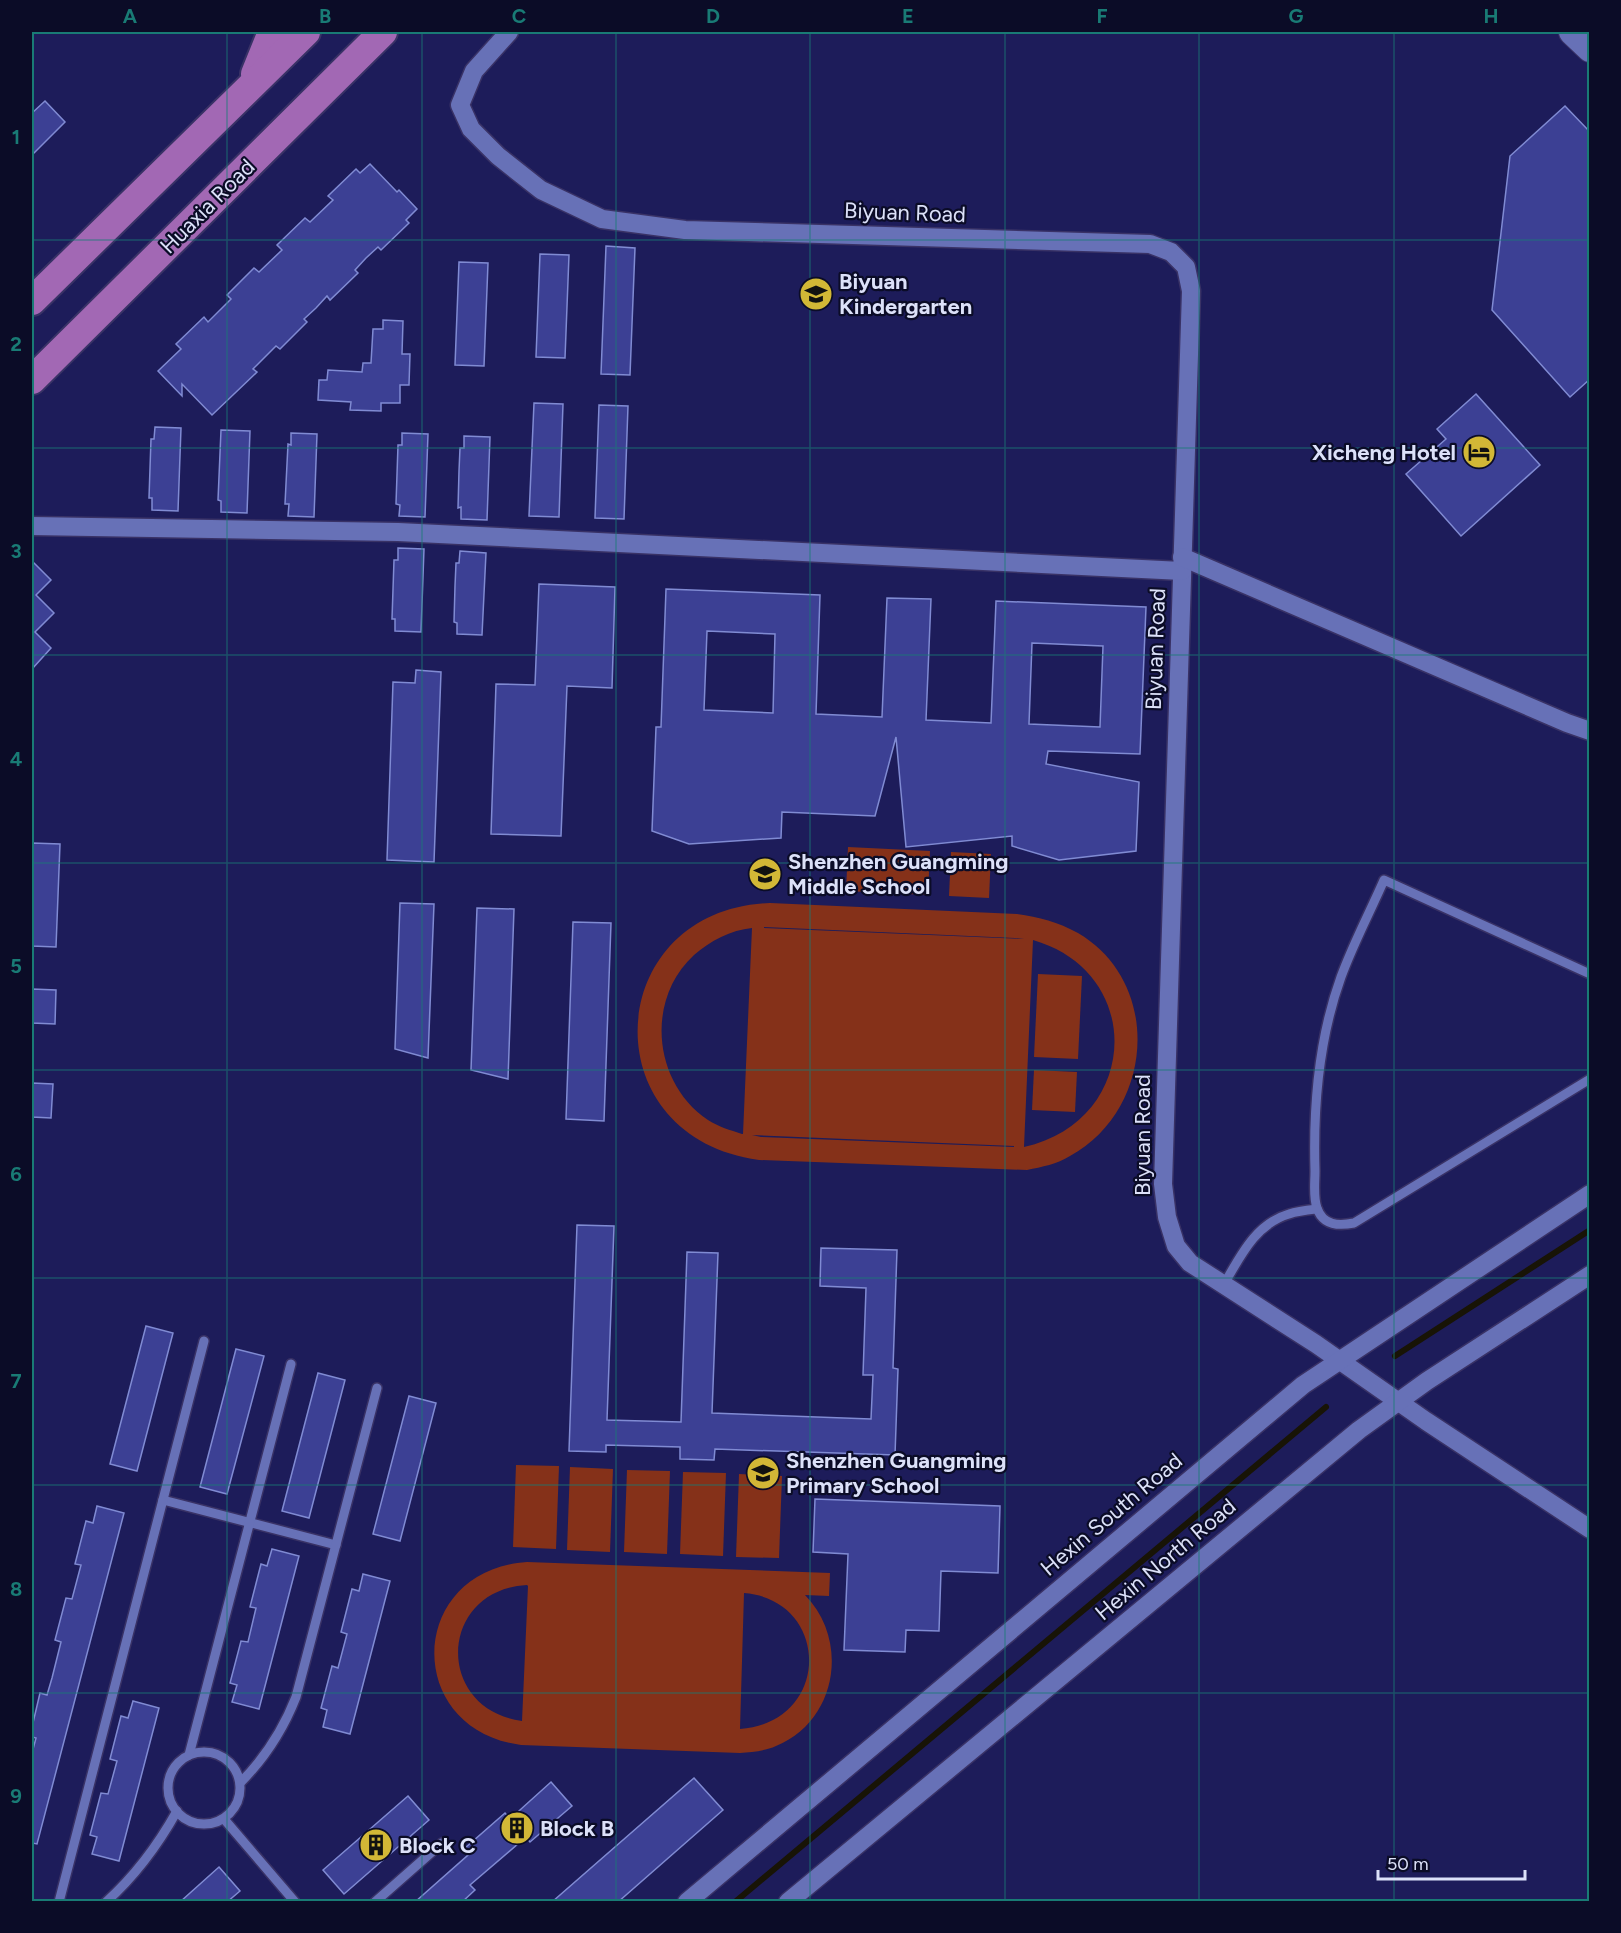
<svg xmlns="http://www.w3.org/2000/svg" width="1621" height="1933" viewBox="0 0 1621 1933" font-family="Figtree,sans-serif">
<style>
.green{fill:#853119;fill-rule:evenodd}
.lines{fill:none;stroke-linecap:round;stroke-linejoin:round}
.stream{stroke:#181406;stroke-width:6}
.building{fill:#3c4094;stroke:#808bd3;stroke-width:1.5;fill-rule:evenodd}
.lane-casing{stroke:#393266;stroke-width:12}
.street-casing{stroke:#393266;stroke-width:21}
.secondary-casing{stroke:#393266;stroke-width:28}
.primary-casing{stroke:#393266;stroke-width:32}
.lane{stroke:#6771b7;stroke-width:9}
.street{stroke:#6771b7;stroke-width:18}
.secondary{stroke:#6771b7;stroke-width:26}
.primary{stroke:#a268b4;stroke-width:28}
.grid{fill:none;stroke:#197b75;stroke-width:1.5;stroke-opacity:0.55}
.labels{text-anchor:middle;stroke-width:4.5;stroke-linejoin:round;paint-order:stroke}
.street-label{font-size:22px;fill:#dce1f9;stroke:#0b0c27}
.poi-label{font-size:22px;font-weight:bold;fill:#dce1f9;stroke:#0b0c27;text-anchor:start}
.neatline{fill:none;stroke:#197b75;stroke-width:2}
.grid-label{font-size:20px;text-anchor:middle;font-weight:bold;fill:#197b75}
</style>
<rect width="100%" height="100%" fill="#1d1c5a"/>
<g class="green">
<path d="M848,847L930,851L928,895L846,891Z"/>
<path d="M951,852L991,854L989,898L949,896Z"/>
<path d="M770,903L1017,914C1039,917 1058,922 1078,933C1163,983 1154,1110 1070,1156C1057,1164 1042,1167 1027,1170L759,1160C589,1137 602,909 770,903ZM764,927L1015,938L1024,939L764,928ZM752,928L743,1134H742C730,1130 719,1127 708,1120C653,1083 645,1000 694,955C710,941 731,930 752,928ZM1033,940C1147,973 1139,1122 1024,1147ZM752,1135L1014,1146V1147L761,1137Z"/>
<path d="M1038,974L1082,976L1078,1059L1034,1057Z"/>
<path d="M1034,1070L1077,1072L1075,1112L1032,1110Z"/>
<path d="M516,1465L559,1466L556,1549L513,1547Z"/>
<path d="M570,1467L613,1469L610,1552L567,1550Z"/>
<path d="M627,1470L670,1471L667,1554L624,1552Z"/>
<path d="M683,1472L726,1473L723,1556L680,1554Z"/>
<path d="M739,1474L782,1476L779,1558L736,1557Z"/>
<path d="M527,1562L830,1573L829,1596L805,1595C850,1641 837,1721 776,1746C765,1751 752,1752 740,1753L521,1745C402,1729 407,1570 527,1562ZM527,1585L528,1586L522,1721C434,1709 438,1590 527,1585ZM744,1593C831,1600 832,1722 740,1729Z"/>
</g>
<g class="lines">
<g class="stream">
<path d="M1395,1356L1590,1230"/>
<path d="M735,1902L1326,1407"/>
</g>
</g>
<g class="building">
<path d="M45,101L65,122L32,155V113Z"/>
<path d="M1565,106L1590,132V379L1570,397L1492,310L1510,156Z"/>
<path d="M370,164L397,192L399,190L417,209L406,220L409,223L381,250L378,247L366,258L355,270L358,273L330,300L327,296L316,308L304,319L307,322L280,349L276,346L253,369L257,372L212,415L182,384V396L158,371L181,349L176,344L204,317L208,322L231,299L227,295L254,268L259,272L282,250L277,245L305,218L310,222L333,200L328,196L356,169L360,173Z"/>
<path d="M606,246L635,248L630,375L601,374Z"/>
<path d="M540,254L569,255L565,358L536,357Z"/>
<path d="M459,262L488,263L484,366L455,365Z"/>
<path d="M383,320L403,321L402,354H410L409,385H400V403H381V411L350,410L351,402L318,400L319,380H327L328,370L362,372L363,363H371L373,329H383Z"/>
<path d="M1476,394L1540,465L1461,536L1406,474L1446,439L1437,429Z"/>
<path d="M534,403L563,404L559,517L529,516Z"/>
<path d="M599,405L628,406L624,519L595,518Z"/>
<path d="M155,427L181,428L178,511L152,510V498H149L151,439H154Z"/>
<path d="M221,430L250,431L247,513L221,512V501L218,500Z"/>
<path d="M291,433L317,434L314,517L288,516L289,504H285L288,444L291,445Z"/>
<path d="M402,433L428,434L425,517L399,516L400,505L396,504L398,445H402Z"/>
<path d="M464,436L490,437L487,520L461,519V507L458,508L459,471L460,448H464Z"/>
<path d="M398,548L424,549L421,632L395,631V619H392L394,560H398Z"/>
<path d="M460,551L486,553L482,635L457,634V623L454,622L455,586L456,563H459Z"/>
<path d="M32,561L51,580L36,595L54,613L35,632L51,648L32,669Z"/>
<path d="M539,584L615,587L612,688L567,686L561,836L491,834L496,684L535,685Z"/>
<path d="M666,589L820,595L816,714L882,717L887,598L931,599L926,720L991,723L996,601L1146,607L1140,754L1048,751L1046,764L1139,782L1136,851L1059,860L1012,846V836L906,847L896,737L875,816L782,812L781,838L689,844L652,831L656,727H661ZM707,631L775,634L773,713L704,710ZM1032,643L1103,646L1100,727L1029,724Z"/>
<path d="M416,670L441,672L434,862L387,860L393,682L415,683Z"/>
<path d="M32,843L60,844L56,947L32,946Z"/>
<path d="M400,903L434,904L428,1058L395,1049Z"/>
<path d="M477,908L514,909L508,1079L471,1070Z"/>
<path d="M573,922L611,923L604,1121L566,1119Z"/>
<path d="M32,989L56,990L55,1024L32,1023Z"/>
<path d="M32,1083L53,1084L51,1118L32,1117Z"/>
<path d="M577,1225L614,1226L607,1420L681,1422L687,1252L718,1253L712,1413L871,1419L873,1375H863L866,1288L820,1286L821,1248L897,1250L893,1368L898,1369L895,1455L715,1449L714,1460L680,1459V1447L606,1445V1452L569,1451Z"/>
<path d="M146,1326L173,1333L137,1471L110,1464Z"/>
<path d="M236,1349L264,1356L227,1494L200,1487Z"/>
<path d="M318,1373L345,1380L309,1518L282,1511Z"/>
<path d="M409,1396L436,1403L400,1541L373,1534Z"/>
<path d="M815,1499L1000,1506L998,1573L941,1571L939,1631L906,1630L905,1652L844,1650L848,1554L813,1552Z"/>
<path d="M97,1506L124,1513L37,1844L32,1843V1753L36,1738L32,1737V1727L40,1693L47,1695L52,1678L61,1642L55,1640L66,1598L72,1599L81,1565L75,1564L86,1521L93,1523Z"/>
<path d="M272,1549L299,1556L259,1709L232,1702L237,1685L230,1683L241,1641L248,1642L256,1608L250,1607L261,1564L267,1566Z"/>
<path d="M363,1574L390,1581L350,1734L323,1727L327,1710L321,1708L332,1666L338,1668L347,1634L341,1632L352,1589L359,1591Z"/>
<path d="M133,1701L159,1708L119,1861L92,1854L97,1837L90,1835L101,1793L108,1794L117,1761L110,1759L121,1716L128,1718Z"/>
<path d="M694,1778L723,1810L618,1902H552Z"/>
<path d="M551,1782L572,1806L530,1842L526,1837L470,1885L475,1890L462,1902H415L468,1855L464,1849L505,1813L510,1819Z"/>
<path d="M408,1796L429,1820L344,1894L323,1870Z"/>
<path d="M219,1867L240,1891L227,1902H180Z"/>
</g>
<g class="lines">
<g class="lane-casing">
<g id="lane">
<path d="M1590,974L1384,880C1370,912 1353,944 1341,977C1319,1038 1313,1106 1315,1171C1315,1183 1313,1197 1317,1208C1323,1226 1339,1226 1354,1223L1590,1079"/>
<path d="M1223,1286C1240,1257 1255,1224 1289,1214C1298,1211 1308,1210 1317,1209"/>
<path d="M163,1500L336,1545"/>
<circle cx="204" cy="1788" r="36"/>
<path d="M189,1755L291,1364"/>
<path d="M240,1783C266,1757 283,1730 296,1697L377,1388"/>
<path d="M224,1819L295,1902"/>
<path d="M59,1902L204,1341"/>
<path d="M106,1902C135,1876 158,1845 177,1811"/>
<path d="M375,1902L442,1843"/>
</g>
</g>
<g class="street-casing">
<g id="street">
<path d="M509,32L474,71L460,105L471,129L498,156L541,190L602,219L685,230L1150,244L1171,252L1186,267L1191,291L1163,1184L1167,1217L1176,1246L1190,1263L1316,1344L1426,1421L1590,1529"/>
<path d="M32,526L398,532L1182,571"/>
<path d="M1182,557L1567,723L1590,731"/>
<path d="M687,1902L1303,1385L1590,1194"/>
<path d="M788,1902L1359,1430L1427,1381L1590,1275"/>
</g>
</g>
<g class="secondary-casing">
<path id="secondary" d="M1572,32L1590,49"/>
</g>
<g class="primary-casing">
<g id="primary">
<path d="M255,74L272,32"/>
<path d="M32,301L306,32"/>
<path d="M32,380L383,32"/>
</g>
</g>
<use href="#lane" class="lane"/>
<use href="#street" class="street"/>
<use href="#secondary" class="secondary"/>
<use href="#primary" class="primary"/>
</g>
<path class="grid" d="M227,32V1902M422,32V1902M616,32V1902M810,32V1902M1005,32V1902M1199,32V1902M1394,32V1902M32,240H1590M32,448H1590M32,655H1590M32,863H1590M32,1070H1590M32,1278H1590M32,1485H1590M32,1693H1590"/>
<defs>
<g id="school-disc" transform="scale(1.725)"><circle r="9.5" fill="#d2b736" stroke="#0b0c27"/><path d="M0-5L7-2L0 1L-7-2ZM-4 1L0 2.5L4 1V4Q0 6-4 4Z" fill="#111"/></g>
<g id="hotel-disc" transform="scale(1.725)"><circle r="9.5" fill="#d2b736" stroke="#0b0c27"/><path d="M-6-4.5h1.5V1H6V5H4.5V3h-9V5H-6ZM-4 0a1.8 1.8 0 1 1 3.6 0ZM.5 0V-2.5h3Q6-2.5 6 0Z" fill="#111"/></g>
<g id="building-disc" transform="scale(1.725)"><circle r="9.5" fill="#d2b736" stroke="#0b0c27"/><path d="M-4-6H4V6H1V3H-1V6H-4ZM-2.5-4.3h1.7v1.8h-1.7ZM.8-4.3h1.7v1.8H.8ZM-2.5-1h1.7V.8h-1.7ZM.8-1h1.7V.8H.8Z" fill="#111"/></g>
</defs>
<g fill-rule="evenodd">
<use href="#school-disc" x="816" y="294"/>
<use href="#hotel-disc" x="1479" y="452"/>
<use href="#school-disc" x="765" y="874"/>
<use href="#school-disc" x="763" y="1473"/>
<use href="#building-disc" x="517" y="1828"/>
<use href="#building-disc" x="376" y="1845"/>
</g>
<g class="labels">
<g class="street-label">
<text transform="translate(207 206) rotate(-45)" y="8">Huaxia Road</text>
<text transform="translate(905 212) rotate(2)" y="8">Biyuan Road</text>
<text transform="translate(1155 649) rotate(-88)" y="8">Biyuan Road</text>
<text transform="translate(1142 1135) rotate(-90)" y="8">Biyuan Road</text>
<text transform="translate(1111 1514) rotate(-40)" y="8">Hexin South Road</text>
<text transform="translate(1165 1559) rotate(-40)" y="8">Hexin North Road</text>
</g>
<g class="poi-label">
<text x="839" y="289">Biyuan<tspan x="839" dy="25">Kindergarten</tspan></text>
<text x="1456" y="460" text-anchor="end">Xicheng Hotel</text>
<text x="788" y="869">Shenzhen Guangming<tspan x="788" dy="25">Middle School</tspan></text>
<text x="786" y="1468">Shenzhen Guangming<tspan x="786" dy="25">Primary School</tspan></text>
<text x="540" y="1836">Block B</text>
<text x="399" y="1853">Block C</text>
</g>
</g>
<rect width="1621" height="1933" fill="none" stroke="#0b0c27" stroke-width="66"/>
<path d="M1378 1870v9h147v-9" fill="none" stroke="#dce1f9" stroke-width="3"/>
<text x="1387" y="1870" font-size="18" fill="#dce1f9" stroke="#0b0c27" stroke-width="4.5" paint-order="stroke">50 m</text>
<rect x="33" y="33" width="1555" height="1867" class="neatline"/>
<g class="grid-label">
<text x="130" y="23">A</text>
<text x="325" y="23">B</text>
<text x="519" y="23">C</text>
<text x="713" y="23">D</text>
<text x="908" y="23">E</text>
<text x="1102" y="23">F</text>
<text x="1296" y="23">G</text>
<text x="1491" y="23">H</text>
<text x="16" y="144">1</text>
<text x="16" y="351">2</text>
<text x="16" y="558">3</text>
<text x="16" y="766">4</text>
<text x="16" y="973">5</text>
<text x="16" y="1181">6</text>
<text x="16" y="1388">7</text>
<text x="16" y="1596">8</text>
<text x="16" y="1803">9</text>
</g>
</svg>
